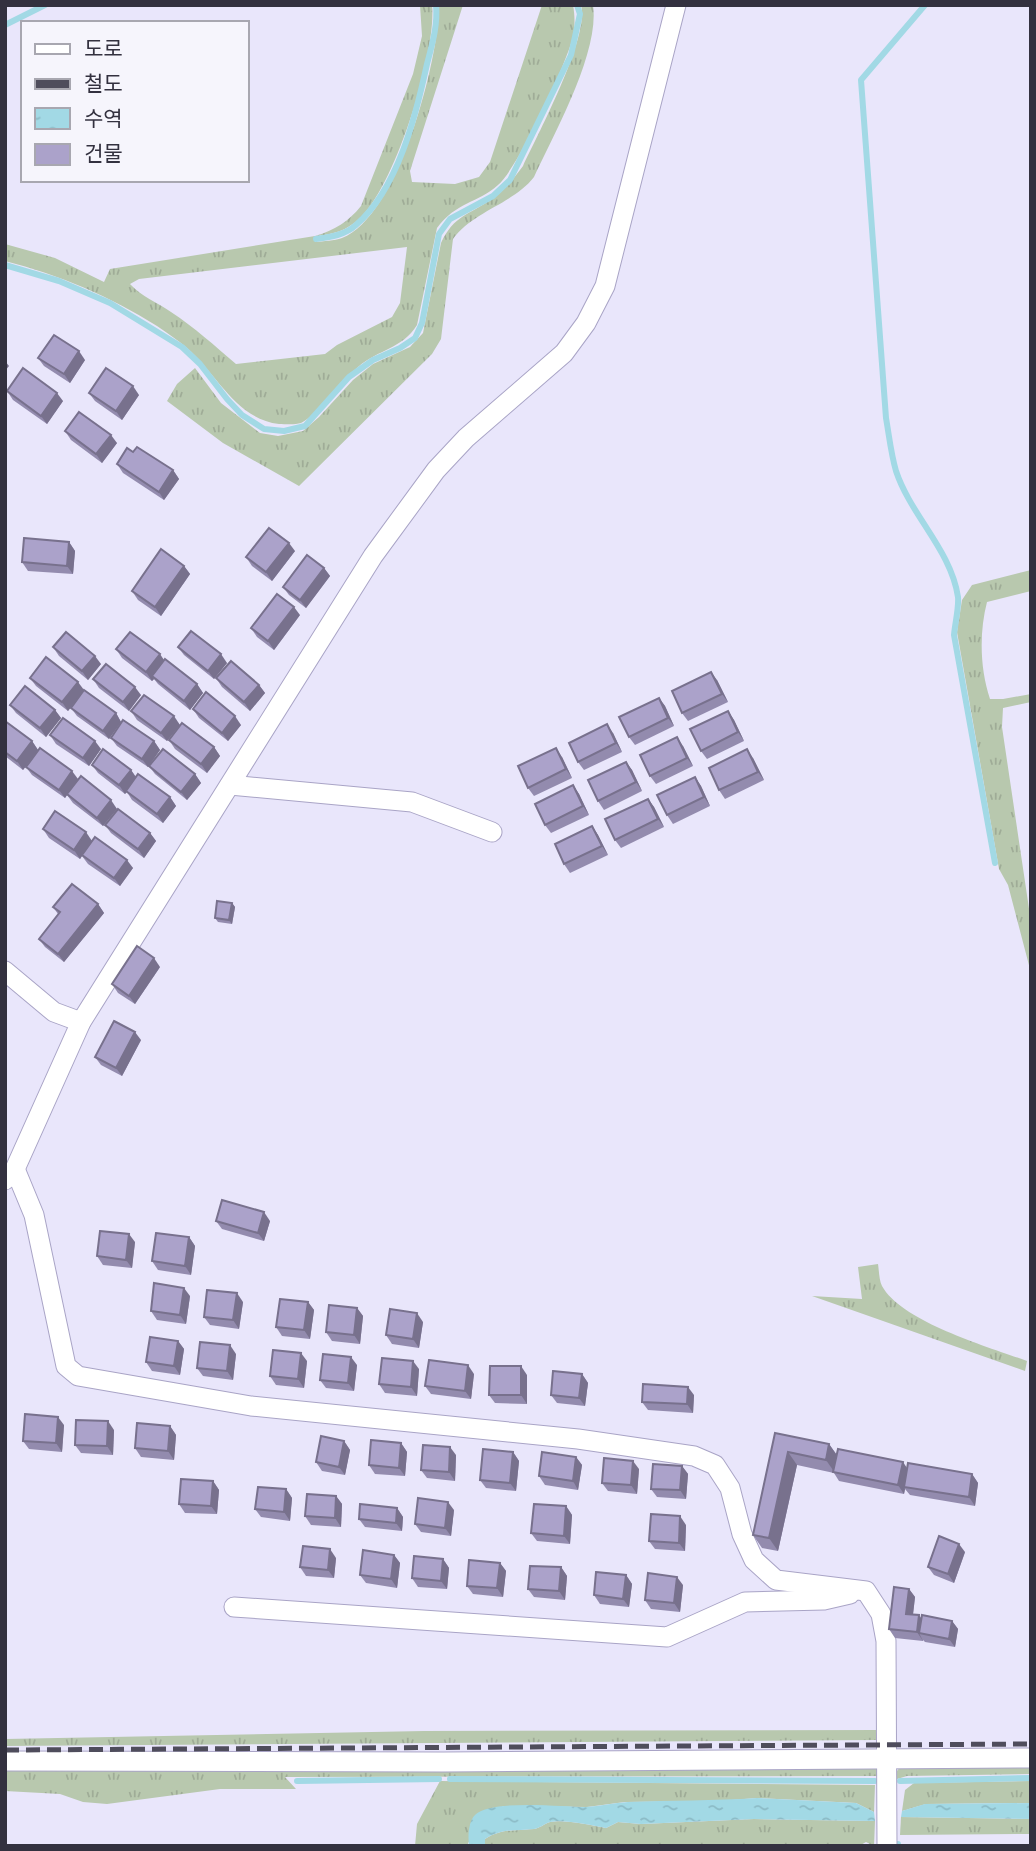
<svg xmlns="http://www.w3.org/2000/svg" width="1036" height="1851" viewBox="0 0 1036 1851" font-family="Arial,'Noto Sans KR',sans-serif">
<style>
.grass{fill:url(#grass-tufts);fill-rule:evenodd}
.water{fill:url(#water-ripples)}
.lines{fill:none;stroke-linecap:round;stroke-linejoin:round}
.stream{stroke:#a2d9e5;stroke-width:6}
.minor-casing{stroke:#a9a4c6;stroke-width:21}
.minor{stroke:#fff;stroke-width:19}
.rail{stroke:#4f4d5c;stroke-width:5;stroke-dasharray:14 7;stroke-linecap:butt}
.wall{fill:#938bae}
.shaded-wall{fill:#78718d}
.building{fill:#aba2ca;stroke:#78718d;stroke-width:2}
</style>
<defs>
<pattern id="grass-tufts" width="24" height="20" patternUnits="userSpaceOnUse" patternTransform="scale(1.75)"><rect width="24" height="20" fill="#b8c8ae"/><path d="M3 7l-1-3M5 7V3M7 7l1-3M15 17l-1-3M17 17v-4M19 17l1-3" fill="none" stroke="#9fac97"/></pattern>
<pattern id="water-ripples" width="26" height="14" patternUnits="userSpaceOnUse" patternTransform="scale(1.75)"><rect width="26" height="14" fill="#a2d9e5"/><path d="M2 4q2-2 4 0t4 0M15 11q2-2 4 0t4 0" fill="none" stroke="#8cbbc6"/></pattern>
</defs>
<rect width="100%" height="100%" fill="#e9e6fb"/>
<g class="grass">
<path d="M420,5H432C437,52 395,186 360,218C346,231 334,234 316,236L315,242C324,241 334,241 342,238C398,217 439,60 439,5H463L410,171L412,182L455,184L479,177L490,162L542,5H573C575,16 575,27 573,37C565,67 520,165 498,185C478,203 456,202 437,228L417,325C402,349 379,349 358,367C342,380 317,416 301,423C295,425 285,424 279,424C236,419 217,374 187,348C178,340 167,333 157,326C110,296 59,275 5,261V244L55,258L104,282L110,269L315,236C335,230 348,222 361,206L413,74L422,36ZM407,247L400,303L392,317L337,345L325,354L236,364C215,346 194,327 171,312C157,302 142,297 130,284L139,279Z"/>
<path d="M581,5H593C600,52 554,134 534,177C513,204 473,211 453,239L441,339L432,354L299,486L223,443L167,401L177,384L195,368L221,403L260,433L278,436L303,431L319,417L353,380L373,364L410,347L423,333L441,243C454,215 469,215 492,199C505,190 514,178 523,166C538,134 590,36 581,5Z"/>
<path d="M1031,570V591L987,602C979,633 980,669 990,699H1003L1031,694V702L1003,708L1002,727L1031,922V973L1008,885L999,869L957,632L962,600L972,585Z"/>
<path d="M878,1264C879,1270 879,1280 882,1286C902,1322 989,1347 1027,1361L1025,1371L812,1296L862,1299L858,1267Z"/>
<path d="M879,1730V1740L5,1746V1739L424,1731Z"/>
<path d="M1031,1765V1774L907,1776L897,1779V1771L901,1766Z"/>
<path d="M877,1767L878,1776L285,1777L296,1789H220L107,1804L83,1802L60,1794L5,1791V1770Z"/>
<path d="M440,1781L875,1785L874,1812L856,1803L757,1798L719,1801L625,1802L587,1807L503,1806L468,1843L469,1846H415L417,1824Z"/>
<path d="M1031,1781V1803L926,1804L902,1811L905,1790L914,1783Z"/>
<path d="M901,1817L1031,1819V1834L900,1835Z"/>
<path d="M754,1819L875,1821L874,1846L866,1842L859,1846H485V1839C502,1828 516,1831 534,1829C540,1828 544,1824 550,1822C564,1819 591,1825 606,1828L618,1822L641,1824Z"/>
</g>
<g class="water">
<path d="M757,1798L856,1803L874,1812L875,1821L754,1819L641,1824L618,1822L606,1828C591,1825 564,1819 550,1822C544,1824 540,1828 534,1829C516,1831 502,1828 485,1839V1846H469C468,1837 468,1822 475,1815C490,1799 563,1807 586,1807C600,1806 614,1803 628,1802C671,1800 714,1801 757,1798Z"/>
<path d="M1031,1803V1819L901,1817L902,1811L925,1804Z"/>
</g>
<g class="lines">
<g class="stream">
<path d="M925,5L861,80L886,418C889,435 891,454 896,471C911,516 951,550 958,597C959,608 955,623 954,635L995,863"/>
<path d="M5,25L45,5"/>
<path d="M316,239C331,237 345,235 356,225C398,189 416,115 427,64C432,45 438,25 436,5"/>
<path d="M5,265L59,281L110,303L182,347L200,364L227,399L242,415L264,429L284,431L305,426L349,377L373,360L400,348L415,338L422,323L439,234L450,219L493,196L510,180L571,55L580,14L577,5"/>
<path d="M450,1779L875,1781"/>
<path d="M297,1781L439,1779"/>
<path d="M900,1781L1031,1778"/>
<path d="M898,1846V1844"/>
</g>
<g class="minor-casing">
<g id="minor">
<path d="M230,785L412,802L492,832"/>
<path d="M5,971L54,1012L81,1022"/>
<path d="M15,1169L34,1215L66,1366L78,1376L251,1406L578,1439L694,1456L715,1465L730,1488L742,1534L754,1560L776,1580L866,1591L881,1614L886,1641L887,1846"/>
<path d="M5,1180L15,1169L81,1022L373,556L436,470L466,438L564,353L586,323L605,286L676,5"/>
<path d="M234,1607L667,1637L745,1602L824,1600L850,1594"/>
<path d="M5,1761L443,1762L1031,1758"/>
</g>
</g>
<use href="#minor" class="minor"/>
<path class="rail" d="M5,1750L1031,1744"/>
</g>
<g class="wall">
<path d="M38,358L85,360L70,383L44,366Z"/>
<path d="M7,391L63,401L47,424L13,400Z"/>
<path d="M89,393L139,395L122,420L95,401Z"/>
<path d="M65,431L117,443L102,463L71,440Z"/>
<path d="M133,452L173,470L179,479L164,500L123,473L117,464Z"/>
<path d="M69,542L75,551L73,574L28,571L22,562Z"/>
<path d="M295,551L272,581L252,566L246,557Z"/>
<path d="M184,566L190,574L161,616L138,600L132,591Z"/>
<path d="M324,568L330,576L306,608L289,595L283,587Z"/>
<path d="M300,615L274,650L257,637L251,628Z"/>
<path d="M53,647L101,664L88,680L59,656Z"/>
<path d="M178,647L227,663L214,679L184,655Z"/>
<path d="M116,649L164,661L197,684L203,693L190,710L158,684L154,679L152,681L122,658Z"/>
<path d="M30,678L84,690L116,713L121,722L109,739L77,716L71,708L80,695L68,711L36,686Z"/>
<path d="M216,678L259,685L265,693L250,711L222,687Z"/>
<path d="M93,679L141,695L129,711L99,688Z"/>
<path d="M717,680L728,702L688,721L682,713Z"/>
<path d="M659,698L665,706L674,726L635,745L629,737Z"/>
<path d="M10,705L55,710L61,718L46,737L16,713Z"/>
<path d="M193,709L241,725L228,741L199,718Z"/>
<path d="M131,711L180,725L167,741L137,720Z"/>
<path d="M728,711L734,720L744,741L707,759L701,751Z"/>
<path d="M5,721L32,741L38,750L23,770L5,756Z"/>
<path d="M613,733L622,752L584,770L578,762Z"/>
<path d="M50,735L101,749L89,766L56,744Z"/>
<path d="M111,738L154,741L160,750L148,767L117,746Z"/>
<path d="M169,740L214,747L220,756L207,773L175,749Z"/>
<path d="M683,746L693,766L656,784L650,776Z"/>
<path d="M562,757L572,778L534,796L528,788Z"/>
<path d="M753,758L764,780L725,799L719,790Z"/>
<path d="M626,762L632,770L642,791L604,810L598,801Z"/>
<path d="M92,765L131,770L136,777L170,797L176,806L163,823L132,800L127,792L125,794L98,773Z"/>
<path d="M149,766L195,774L201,783L187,800L155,774Z"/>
<path d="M26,767L78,779L117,809L103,826L73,803L67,795L65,798L32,775Z"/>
<path d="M695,777L701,786L710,806L673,824L667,815Z"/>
<path d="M573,785L579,794L589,815L551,833L545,825Z"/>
<path d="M648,799L654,807L664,827L621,848L615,840Z"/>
<path d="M105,825L150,833L156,841L144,858L111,833Z"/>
<path d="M592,826L598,835L608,855L570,873L564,864Z"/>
<path d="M43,829L92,841L133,868L120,886L88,864L82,856L80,859L49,838Z"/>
<path d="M232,903L235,907L232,924L218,922L215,918Z"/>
<path d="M98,904L104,913L64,962L45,947L39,939L58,914L53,907Z"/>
<path d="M160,967L135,1004L118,993L112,984Z"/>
<path d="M141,1040L122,1076L101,1065L95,1057Z"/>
<path d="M216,1221H270L264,1241L222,1229Z"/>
<path d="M189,1237L195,1246L191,1275L158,1270L152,1261Z"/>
<path d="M135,1242L132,1268L103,1265L97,1256Z"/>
<path d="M190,1296L186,1324L157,1320L151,1311Z"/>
<path d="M243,1302L239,1329L210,1325L204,1317Z"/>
<path d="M308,1302L314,1310L310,1339L282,1336L276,1327Z"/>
<path d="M357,1308L363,1316L360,1344L332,1341L326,1332Z"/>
<path d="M423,1322L419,1348L392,1344L386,1335Z"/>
<path d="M178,1341L184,1349L180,1375L152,1371L146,1362Z"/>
<path d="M236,1354L233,1380L203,1376L197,1368Z"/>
<path d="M307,1361L304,1388L276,1385L270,1376Z"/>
<path d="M357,1365L354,1391L326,1388L320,1380Z"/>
<path d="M419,1369L417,1396L385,1393L379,1384Z"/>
<path d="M474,1374L471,1399L431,1394L425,1386Z"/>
<path d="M582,1374L588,1383L585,1406L557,1403L551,1395Z"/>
<path d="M527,1375V1404L495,1403L489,1395Z"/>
<path d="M694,1395L693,1413L648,1410L642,1402Z"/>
<path d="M64,1425L62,1452L29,1449L23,1441Z"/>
<path d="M170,1426L176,1435L174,1460L141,1457L135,1448Z"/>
<path d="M114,1430L113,1455L81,1453L75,1445Z"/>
<path d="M775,1433L829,1444L837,1455L907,1468L972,1474L978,1483L975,1506L910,1495L905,1489L904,1494L839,1481L834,1473L797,1465L778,1551L762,1548L753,1535Z"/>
<path d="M344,1441L350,1450L345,1475L322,1471L316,1462Z"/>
<path d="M401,1443L407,1452L405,1476L375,1474L369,1465Z"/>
<path d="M513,1452L519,1461L516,1491L486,1488L480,1480Z"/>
<path d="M456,1455L455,1481L427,1478L421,1470Z"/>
<path d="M576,1457L582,1465L578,1490L545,1485L539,1476Z"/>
<path d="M682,1466L688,1474L686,1499L657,1497L651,1489Z"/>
<path d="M639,1469L637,1494L608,1491L602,1483Z"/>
<path d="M213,1481L219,1490L217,1514L185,1513L179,1504Z"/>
<path d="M286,1489L292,1498L290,1521L261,1517L255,1509Z"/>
<path d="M336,1496L342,1504L341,1527L311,1525L305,1516Z"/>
<path d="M566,1506L572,1515L570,1544L537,1541L531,1533Z"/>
<path d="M397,1508L403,1517L402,1531L365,1527L359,1519Z"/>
<path d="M454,1510L451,1536L421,1532L415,1524Z"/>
<path d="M686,1525L685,1551L655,1549L649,1541Z"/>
<path d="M965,1552L954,1583L934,1575L928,1567Z"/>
<path d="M394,1555L400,1563L397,1588L366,1583L360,1575Z"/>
<path d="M336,1558L334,1578L306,1576L300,1567Z"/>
<path d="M443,1559L449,1568L447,1589L418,1587L412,1578Z"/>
<path d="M500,1563L506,1571L503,1597L473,1594L467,1586Z"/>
<path d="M561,1567L567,1576L565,1600L534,1597L528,1589Z"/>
<path d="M626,1575L632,1584L629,1607L600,1604L594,1595Z"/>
<path d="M683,1585L680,1612L651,1609L645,1600Z"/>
<path d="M909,1589L915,1597L913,1615H919L921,1619L952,1621L958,1629L955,1647L925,1642L923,1640V1641L895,1638L889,1629Z"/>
</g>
<g class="shaded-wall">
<path d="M79,351L85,360L70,383L64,374Z"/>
<path d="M5,361L9,366L5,371Z"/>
<path d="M133,386L139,395L122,420L116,411Z"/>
<path d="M57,393L63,401L47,424L41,416Z"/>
<path d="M111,435L117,443L102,463L96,454Z"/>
<path d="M173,470L179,479L164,500L159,492Z"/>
<path d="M69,542L75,551L73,574L67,566Z"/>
<path d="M289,543L295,551L272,581L266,572Z"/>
<path d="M184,566L190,574L161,616L155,607Z"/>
<path d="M324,568L330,576L306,608L300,600Z"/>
<path d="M294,607L300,615L274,650L268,641Z"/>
<path d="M160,654L166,663L152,676L154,679L152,681L146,672Z"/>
<path d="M221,654L227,663L214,679L208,671Z"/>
<path d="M95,656L101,664L88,680L82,671Z"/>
<path d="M711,672L717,680L728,702L722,694Z"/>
<path d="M78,682L84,690L68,711L62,702Z"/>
<path d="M197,684L203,693L190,710L184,701Z"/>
<path d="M259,685L265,693L250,711L244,702Z"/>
<path d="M135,687L141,695L129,711L123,702Z"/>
<path d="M659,698L665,706L674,726L668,718Z"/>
<path d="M55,710L61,718L46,737L40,728Z"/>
<path d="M728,711L734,720L744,741L738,732Z"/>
<path d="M116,713L121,722L109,739L103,731Z"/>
<path d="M174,716L180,725L167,741L161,733Z"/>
<path d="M235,716L241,725L228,741L222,733Z"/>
<path d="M607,724L613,733L622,752L616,743Z"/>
<path d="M677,737L683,746L693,766L687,758Z"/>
<path d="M32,741L38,750L23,770L17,761Z"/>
<path d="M95,741L101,749L89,766L83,758Z"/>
<path d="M154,741L160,750L148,767L142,759Z"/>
<path d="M214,747L220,756L207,773L201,764Z"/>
<path d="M556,748L562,757L572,778L566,769Z"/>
<path d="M747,749L753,758L764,780L758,772Z"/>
<path d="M626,762L632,770L642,791L636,782Z"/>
<path d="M131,770L137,779L125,794L119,785Z"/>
<path d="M72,771L78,779L65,798L59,790Z"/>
<path d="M195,774L201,783L187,800L181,792Z"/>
<path d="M695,777L701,786L710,806L704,797Z"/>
<path d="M573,785L579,794L589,815L583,806Z"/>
<path d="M170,797L176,806L163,823L157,814Z"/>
<path d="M648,799L654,807L664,827L658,819Z"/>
<path d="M111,800L117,809L103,826L97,818Z"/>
<path d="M592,826L598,835L608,855L602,846Z"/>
<path d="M86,832L92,841L80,859L74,850Z"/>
<path d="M150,833L156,841L144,858L138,849Z"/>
<path d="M127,860L133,868L120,886L114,878Z"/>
<path d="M232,903L235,907L232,924L229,920Z"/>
<path d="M98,904L104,913L64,962L58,954Z"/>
<path d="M154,958L160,967L135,1004L129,996Z"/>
<path d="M135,1032L141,1040L122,1076L116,1068Z"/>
<path d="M264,1212L270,1221L264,1241L258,1233Z"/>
<path d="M129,1234L135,1242L132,1268L126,1260Z"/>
<path d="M189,1237L195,1246L191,1275L185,1266Z"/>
<path d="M184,1288L190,1296L186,1324L180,1315Z"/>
<path d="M237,1293L243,1302L239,1329L233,1320Z"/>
<path d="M308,1302L314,1310L310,1339L304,1330Z"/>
<path d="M357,1308L363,1316L360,1344L354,1335Z"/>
<path d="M417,1313L423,1322L419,1348L413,1339Z"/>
<path d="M178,1341L184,1349L180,1375L174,1366Z"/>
<path d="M230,1345L236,1354L233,1380L227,1371Z"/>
<path d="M301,1353L307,1361L304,1388L298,1379Z"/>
<path d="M351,1357L357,1365L354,1391L348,1383Z"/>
<path d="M413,1361L419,1369L417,1396L411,1387Z"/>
<path d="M468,1365L474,1374L471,1399L465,1391Z"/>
<path d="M521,1366L527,1375V1404L521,1395Z"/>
<path d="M582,1374L588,1383L585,1406L579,1398Z"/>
<path d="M688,1387L694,1395L693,1413L687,1404Z"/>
<path d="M58,1417L64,1425L62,1452L56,1443Z"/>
<path d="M108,1421L114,1430L113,1455L107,1446Z"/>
<path d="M170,1426L176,1435L174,1460L168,1451Z"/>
<path d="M344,1441L350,1450L345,1475L339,1467Z"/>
<path d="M401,1443L407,1452L405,1476L399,1468Z"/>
<path d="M829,1444L838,1457L835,1473L826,1460Z"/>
<path d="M450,1447L456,1455L455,1481L449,1472Z"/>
<path d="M513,1452L519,1461L516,1491L510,1483Z"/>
<path d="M788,1452L797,1465L778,1551L769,1538Z"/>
<path d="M576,1457L582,1465L578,1490L573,1481Z"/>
<path d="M633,1461L639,1469L637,1494L631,1485Z"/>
<path d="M903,1462L909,1471L904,1487L905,1489L904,1494L898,1485Z"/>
<path d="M682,1466L688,1474L686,1499L680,1490Z"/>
<path d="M972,1474L978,1483L975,1506L969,1497Z"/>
<path d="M213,1481L219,1490L217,1514L211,1506Z"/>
<path d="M286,1489L292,1498L290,1521L284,1512Z"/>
<path d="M336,1496L342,1504L341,1527L335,1518Z"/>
<path d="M448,1502L454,1510L451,1536L445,1528Z"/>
<path d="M566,1506L572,1515L570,1544L564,1536Z"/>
<path d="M397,1508L403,1517L402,1531L396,1523Z"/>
<path d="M680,1516L686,1525L685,1551L679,1543Z"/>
<path d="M959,1544L965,1552L954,1583L948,1574Z"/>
<path d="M330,1549L336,1558L334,1578L328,1570Z"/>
<path d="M394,1555L400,1563L397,1588L391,1579Z"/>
<path d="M443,1559L449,1568L447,1589L441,1581Z"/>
<path d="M500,1563L506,1571L503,1597L497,1588Z"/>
<path d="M561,1567L567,1576L565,1600L559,1591Z"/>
<path d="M626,1575L632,1584L629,1607L623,1599Z"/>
<path d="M677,1577L683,1585L680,1612L674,1603Z"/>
<path d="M909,1589L915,1597L912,1622L906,1614Z"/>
<path d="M919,1615L925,1624L919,1633L923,1641L917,1632Z"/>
<path d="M952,1621L958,1629L955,1647L949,1639Z"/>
</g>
<g class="building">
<path d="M54,335L79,351L64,374L38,358Z"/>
<path d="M23,368L57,393L41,416L7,391Z"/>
<path d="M106,368L133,386L116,411L89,393Z"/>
<path d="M79,412L111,435L96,454L65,431Z"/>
<path d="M137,447L173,470L159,492L117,464L127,448L133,452Z"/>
<path d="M269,528L289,543L266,572L246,557Z"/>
<path d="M24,538L69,542L67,566L22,562Z"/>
<path d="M161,549L184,566L155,607L132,591Z"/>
<path d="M307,555L324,568L300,600L283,587Z"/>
<path d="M277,594L294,607L268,641L251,628Z"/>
<path d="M191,631L221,654L208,671L178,647Z"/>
<path d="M66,632L95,656L82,671L53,647Z"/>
<path d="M130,632L160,654L146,672L116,649Z"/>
<path d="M46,657L78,682L62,702L30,678Z"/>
<path d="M165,659L197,684L184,701L152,676Z"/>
<path d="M231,661L259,685L244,702L216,678Z"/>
<path d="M106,664L135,687L123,702L93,679Z"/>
<path d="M711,672L722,694L682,713L672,691Z"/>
<path d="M25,686L55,710L40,728L10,705Z"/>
<path d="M84,690L116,713L103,731L71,708Z"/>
<path d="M206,692L235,716L222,733L193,709Z"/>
<path d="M144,695L174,716L161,733L131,711Z"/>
<path d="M659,698L668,718L629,737L619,717Z"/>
<path d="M728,711L738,732L701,751L690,729Z"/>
<path d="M63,718L95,741L83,758L50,735Z"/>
<path d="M123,720L154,741L142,759L111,738Z"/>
<path d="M5,721L32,741L17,761L5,752Z"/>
<path d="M182,723L214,747L201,764L169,740Z"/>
<path d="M607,724L616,743L578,762L569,743Z"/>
<path d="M677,737L687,758L650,776L640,755Z"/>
<path d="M40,748L72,771L59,790L26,767Z"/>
<path d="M556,748L566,769L528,788L518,766Z"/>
<path d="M103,749L131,770L119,785L92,765Z"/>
<path d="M163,749L195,774L181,792L149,766Z"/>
<path d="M747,749L758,772L719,790L709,768Z"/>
<path d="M626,762L636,782L598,801L588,780Z"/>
<path d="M138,774L170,797L157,814L126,791Z"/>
<path d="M81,776L111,800L97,818L67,794Z"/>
<path d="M695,777L704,797L667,815L657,795Z"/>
<path d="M573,785L583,806L545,825L535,804Z"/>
<path d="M648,799L658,819L615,840L605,819Z"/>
<path d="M118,809L150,833L138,849L105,825Z"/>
<path d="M55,811L86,832L74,850L43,829Z"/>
<path d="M592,826L602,846L564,864L555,844Z"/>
<path d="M95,837L127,860L114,878L82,855Z"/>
<path d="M72,884L98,904L58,954L39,939L60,912L53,907Z"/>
<path d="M217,901L232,903L229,920L215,918Z"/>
<path d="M137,946L154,958L129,996L112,984Z"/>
<path d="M114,1021L135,1032L116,1068L95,1057Z"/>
<path d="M222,1200L264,1212L258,1233L216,1221Z"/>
<path d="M100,1231L129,1234L126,1260L97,1256Z"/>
<path d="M156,1233L189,1237L185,1266L152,1261Z"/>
<path d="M154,1283L184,1288L180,1315L151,1311Z"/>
<path d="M207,1290L237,1293L233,1320L204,1317Z"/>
<path d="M280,1299L308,1302L304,1330L276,1327Z"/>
<path d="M329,1305L357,1308L354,1335L326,1332Z"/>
<path d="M390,1309L417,1313L413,1339L386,1335Z"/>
<path d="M150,1337L178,1341L174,1366L146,1362Z"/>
<path d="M200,1342L230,1345L227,1371L197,1368Z"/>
<path d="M273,1350L301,1353L298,1379L270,1376Z"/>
<path d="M323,1354L351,1357L348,1383L320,1380Z"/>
<path d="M382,1358L413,1361L411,1387L379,1384Z"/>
<path d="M429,1360L468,1365L465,1391L425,1386Z"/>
<path d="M490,1366H521V1395H489Z"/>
<path d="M553,1371L582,1374L579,1398L551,1395Z"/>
<path d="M643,1384L688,1387L687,1404L642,1402Z"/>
<path d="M25,1414L58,1417L56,1443L23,1441Z"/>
<path d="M76,1420L108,1421L107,1446L75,1445Z"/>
<path d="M137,1423L170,1426L168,1451L135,1448Z"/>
<path d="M775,1433L829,1444L826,1460L788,1452L769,1538L753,1535Z"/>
<path d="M321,1436L344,1441L339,1467L316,1462Z"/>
<path d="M371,1440L401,1443L399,1468L369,1465Z"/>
<path d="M423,1445L450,1447L449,1472L421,1470Z"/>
<path d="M483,1449L513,1452L510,1483L480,1480Z"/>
<path d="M838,1449L903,1462L898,1485L833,1472Z"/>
<path d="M542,1452L576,1457L573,1481L539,1476Z"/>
<path d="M604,1458L633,1461L631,1485L602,1483Z"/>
<path d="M908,1463L972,1474L969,1497L904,1487Z"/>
<path d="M653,1464L682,1466L680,1490L651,1489Z"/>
<path d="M181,1479L213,1481L211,1506L179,1504Z"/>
<path d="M258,1487L286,1489L284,1512L255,1509Z"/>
<path d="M307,1494L336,1496L335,1518L305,1516Z"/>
<path d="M418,1498L448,1502L445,1528L415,1524Z"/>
<path d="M360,1504L397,1508L396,1523L359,1519Z"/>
<path d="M534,1504L566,1506L564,1536L531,1533Z"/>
<path d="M651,1514L680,1516L679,1543L649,1541Z"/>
<path d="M939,1536L959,1544L948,1574L928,1567Z"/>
<path d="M303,1546L330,1549L328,1570L300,1567Z"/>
<path d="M363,1550L394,1555L391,1579L360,1575Z"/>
<path d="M414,1556L443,1559L441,1581L412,1578Z"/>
<path d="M469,1560L500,1563L497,1588L467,1586Z"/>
<path d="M530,1566L561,1567L559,1591L528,1589Z"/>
<path d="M596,1572L626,1575L623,1599L594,1595Z"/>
<path d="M648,1573L677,1577L674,1603L645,1600Z"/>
<path d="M894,1587L909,1589L906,1614L919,1615L917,1632L889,1629Z"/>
<path d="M922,1615L952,1621L949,1639L919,1633Z"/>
</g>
<rect width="1036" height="1851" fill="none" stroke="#33313f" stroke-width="14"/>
<rect x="21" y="21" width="228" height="161" fill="#f6f5fc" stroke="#a8a7b0" stroke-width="2"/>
<rect x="35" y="44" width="35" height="10" fill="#ffffff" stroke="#a8a7b0" stroke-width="2"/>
<text x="84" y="56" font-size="21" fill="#33313f">도로</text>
<rect x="35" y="79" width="35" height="10" fill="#4f4d5c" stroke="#a8a7b0" stroke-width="2"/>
<text x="84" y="91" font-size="21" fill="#33313f">철도</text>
<rect x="35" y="108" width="35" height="21" fill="url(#water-ripples)" stroke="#a8a7b0" stroke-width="2"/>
<text x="84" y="126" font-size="21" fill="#33313f">수역</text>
<rect x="35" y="144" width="35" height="21" fill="#aba2ca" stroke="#a8a7b0" stroke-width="2"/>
<text x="84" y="161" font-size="21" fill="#33313f">건물</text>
</svg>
